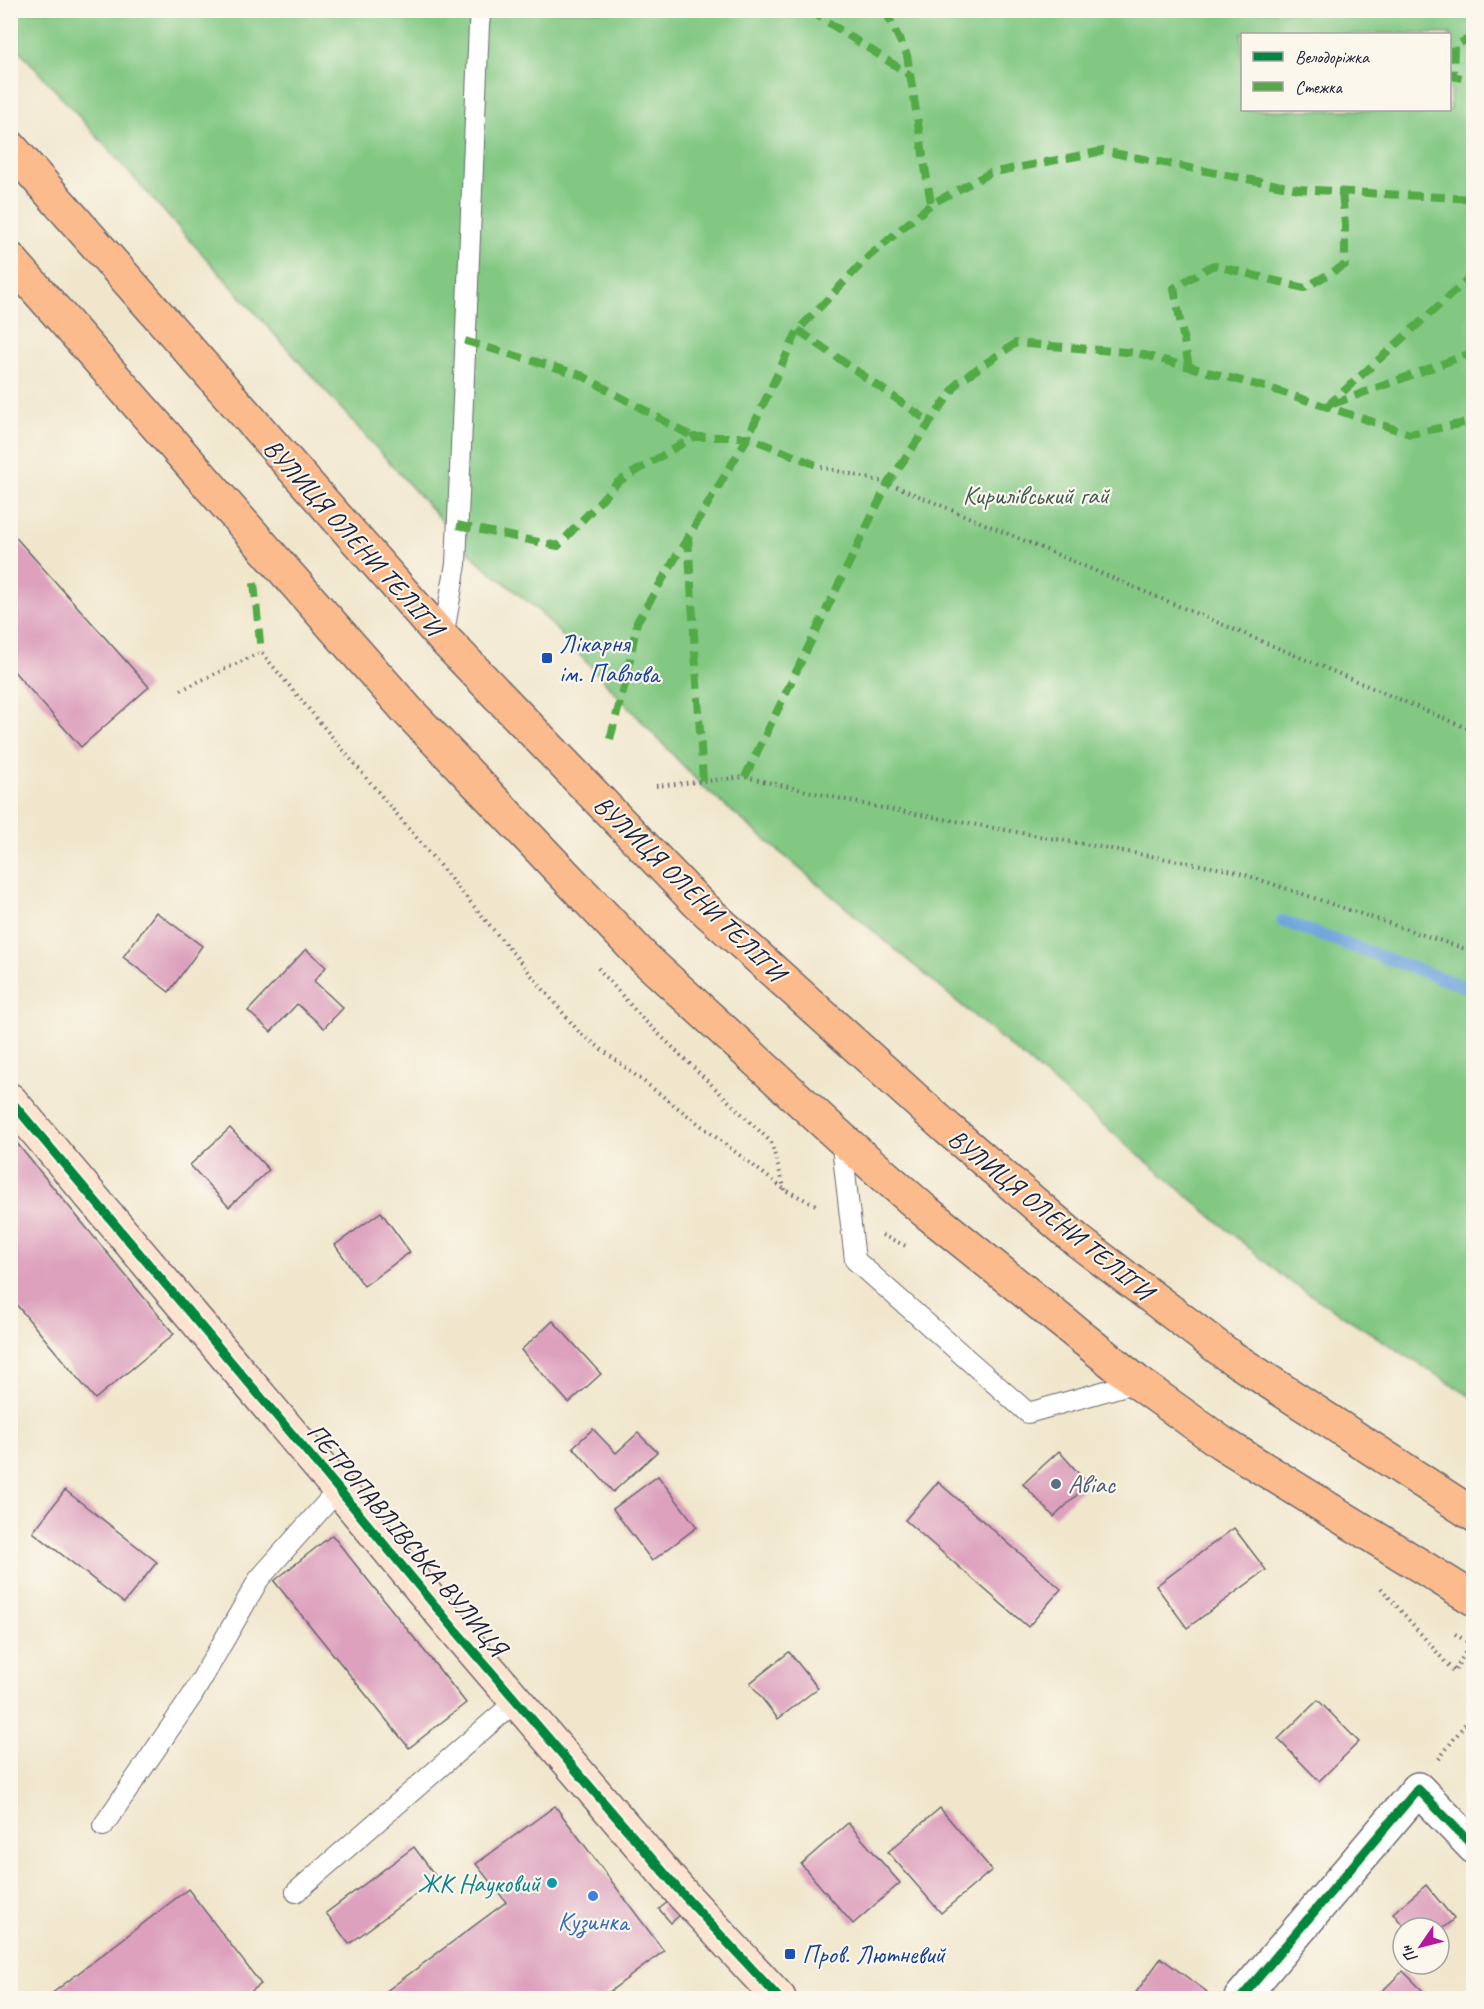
<svg xmlns="http://www.w3.org/2000/svg" width="1484" height="2009" viewBox="0 0 1484 2009" font-family="Caveat,sans-serif">
<style>
.green{fill:#82c883;stroke:#52755f;stroke-width:1.5;fill-rule:evenodd}
.lines{fill:none;stroke-linecap:round;stroke-linejoin:round}
.stream{stroke:#70a5dd;stroke-width:12}
.building{fill:#dda0bd}
.lane-casing{stroke:#6a676e;stroke-width:22}
.street-casing{stroke:#6a676e;stroke-width:36}
.secondary-casing{stroke:#6a676e;stroke-width:36}
.primary-casing{stroke:#6a676e;stroke-width:36}
.path{stroke:#6a676e;stroke-width:4;stroke-dasharray:1.5 4.5;stroke-linecap:butt}
.lane{stroke:#fff;stroke-width:20}
.street{stroke:#fff;stroke-width:33}
.secondary{stroke:#fde4d1;stroke-width:33}
.primary{stroke:#fbbb8d;stroke-width:33}
.quiet{stroke:#53aa46;stroke-width:8;stroke-dasharray:15 8;stroke-linecap:butt}
.cycleway-casing{stroke:#fbf7ec;stroke-width:13}
.cycleway{stroke:#00873e;stroke-width:9}
.transit-dot{fill:#1a4fb4;stroke:#fbf7ec;stroke-width:2}
.service-dot{fill:#5c6f8a;stroke:#fbf7ec;stroke-width:2}
.culture-dot{fill:#0f9aa8;stroke:#fbf7ec;stroke-width:2}
.shop-dot{fill:#3f7fe0;stroke:#fbf7ec;stroke-width:2}
.labels{text-anchor:middle;stroke-width:4.5;stroke-linejoin:round;paint-order:stroke}
.park-label{font-size:26px;fill:#445c54;stroke:#fbf7ec}
.street-label{font-size:26px;fill:#22223b;stroke:#fbf7ec}
.transit-label{font-size:26px;fill:#164399;stroke:#fbf7ec;text-anchor:start}
.service-label{font-size:26px;fill:#4e5e75;stroke:#fbf7ec;text-anchor:start}
.culture-label{font-size:26px;fill:#0d838f;stroke:#fbf7ec;text-anchor:end}
.shop-label{font-size:26px;fill:#366cbe;stroke:#fbf7ec}
</style>
<rect width="100%" height="100%" fill="#fbf7ec"/>
<filter id="ink" filterUnits="userSpaceOnUse"><feTurbulence type="fractalNoise" baseFrequency=".0167" numOctaves="2"/><feDisplacementMap in="SourceGraphic" scale="12" xChannelSelector="R" yChannelSelector="G"/><feConvolveMatrix kernelMatrix="1 2 1 2 8 2 1 2 1" color-interpolation-filters="sRGB"/></filter>
<filter id="wash" filterUnits="userSpaceOnUse"><feTurbulence type="fractalNoise" baseFrequency=".008" numOctaves="4" result="noise"/><feDisplacementMap in="SourceGraphic" scale="24" xChannelSelector="R" yChannelSelector="G"/><feGaussianBlur stdDeviation="1.35" result="paint"/><feColorMatrix in="noise" values="0 0 0 0 0 0 0 0 0 0 0 0 0 0 0 0 0 1.4 0 .05"/><feComposite in="paint" operator="in"/></filter>
<g filter="url(#wash)">
<rect width="100%" height="100%" fill="#f0e6cc"/>
<path class="green" d="M10,11H1473V1398L1287,1280L703,787L538,610L478,561L11,41ZM1242,34H1450V110H1242Z"/>
<g class="lines">
<path class="stream" d="M1282,921L1474,990"/>
</g>
<g id="blocks">
<g class="building">
<path d="M10,531L149,687L81,747L10,667Z"/>
<path d="M156,912L202,946L169,992L123,957Z"/>
<path d="M306,949L326,967L314,981L343,1008L324,1028L297,1004L271,1032L248,1011Z"/>
<path d="M230,1128L269,1170L229,1207L190,1165Z"/>
<path d="M10,1135L174,1334L95,1399L10,1297Z"/>
<path d="M381,1212L410,1252L364,1286L335,1245Z"/>
<path d="M553,1321L601,1374L569,1403L521,1350Z"/>
<path d="M593,1429L616,1453L638,1433L657,1452L613,1492L573,1447Z"/>
<path d="M1059,1451L1088,1484L1054,1517L1023,1484Z"/>
<path d="M658,1476L697,1527L652,1561L613,1509Z"/>
<path d="M938,1482L1061,1589L1028,1627L905,1520Z"/>
<path d="M65,1490L157,1562L124,1603L33,1532Z"/>
<path d="M1234,1528L1266,1570L1187,1628L1156,1586Z"/>
<path d="M332,1535L466,1703L409,1748L274,1581Z"/>
<path d="M789,1652L818,1688L778,1719L750,1683Z"/>
<path d="M1318,1700L1359,1742L1319,1781L1278,1739Z"/>
<path d="M555,1806L664,1951L601,1998H377L506,1902L476,1864Z"/>
<path d="M940,1808L992,1870L941,1913L888,1852Z"/>
<path d="M848,1823L900,1883L853,1924L801,1864Z"/>
<path d="M414,1847L437,1878L349,1944L326,1913Z"/>
<path d="M1426,1885L1454,1919L1439,1931V1928H1405L1393,1913Z"/>
<path d="M188,1889L261,1984L242,1998H46Z"/>
<path d="M669,1901L680,1915L671,1923L659,1909Z"/>
<path d="M1161,1958L1207,1992L1202,1998H1132Z"/>
<path d="M1403,1971L1430,1998H1375Z"/>
</g>
</g>
</g>
<g filter="url(#ink)">
<use href="#blocks" fill-opacity="0" stroke="#6a676e" stroke-width="1.5"/>
<g class="lines">
<g class="lane-casing">
<g id="lane">
<path d="M443,638L456,564L479,25L481,10"/>
<path d="M841,1138L855,1260L1028,1413L1137,1382"/>
<path d="M103,1826L192,1696L259,1579L330,1499L340,1491"/>
<path d="M296,1892L516,1701"/>
</g>
</g>
<g class="street-casing">
<path id="street" d="M1241,1998L1418,1789L1474,1847"/>
</g>
<g class="secondary-casing">
<path id="secondary" d="M10,1100L340,1491L451,1625L678,1889L779,1998"/>
</g>
<g class="primary-casing">
<g id="primary">
<path d="M10,147L443,638L697,902L948,1129L1078,1241L1228,1355L1474,1515"/>
<path d="M10,259L407,710L642,956L841,1138L925,1211L1137,1382L1222,1443L1474,1599"/>
</g>
</g>
<g class="path">
<path d="M821,467L888,483L1474,731"/>
<path d="M181,690L261,652L579,1032L785,1190L818,1206"/>
<path d="M656,786L745,777L877,807L1234,871L1474,952"/>
<path d="M598,968L640,1016L771,1142L785,1190"/>
<path d="M882,1235L906,1246"/>
<path d="M1381,1588L1454,1672L1470,1644"/>
<path d="M1455,1634L1474,1646"/>
<path d="M1439,1759L1474,1712"/>
</g>
<use href="#lane" class="lane"/>
<use href="#street" class="street"/>
<use href="#secondary" class="secondary"/>
<use href="#primary" class="primary"/>
<g class="quiet">
<path d="M809,10L910,75"/>
<path d="M885,10L907,55L931,204"/>
<path d="M1474,36L1454,46L1453,76L1474,81"/>
<path d="M798,330L931,423"/>
<path d="M465,341L581,375L693,437"/>
<path d="M1189,367L1174,288L1213,265L1304,288L1345,265V225L1342,191"/>
<path d="M1333,404L1474,352"/>
<path d="M1326,407L1474,274"/>
<path d="M457,525L558,546L618,482L693,437H748L821,467"/>
<path d="M688,536L703,781"/>
<path d="M254,583L261,652"/>
<path d="M610,739L626,680L637,622L748,437L798,330L868,257L931,204L990,173L1103,151L1298,189L1474,199"/>
<path d="M745,777L888,483L959,381L1016,343L1137,353L1272,389L1410,434L1474,421"/>
</g>
<g class="cycleway-casing">
<g id="cycleway">
<path d="M10,1100L340,1491L451,1625L678,1889L779,1998"/>
<path d="M1241,1998L1418,1789L1474,1847"/>
</g>
</g>
<use href="#cycleway" class="cycleway"/>
</g>
</g>
<g class="transit-dot">
<rect x="541" y="652" width="12" height="12" rx="3"/>
<rect x="784" y="1948" width="12" height="12" rx="3"/>
</g>
<circle class="service-dot" cx="1056" cy="1484" r="6"/>
<circle class="culture-dot" cx="552" cy="1883" r="6"/>
<circle class="shop-dot" cx="593" cy="1896" r="6"/>
<g class="labels">
<g class="park-label">
<text x="1036" y="504">Кирилівський гай</text>
</g>
<g class="street-label">
<text transform="translate(354 537) rotate(48)" y="9">ВУЛИЦЯ ОЛЕНИ ТЕЛІГИ</text>
<text transform="translate(690 888) rotate(44)" y="9">ВУЛИЦЯ ОЛЕНИ ТЕЛІГИ</text>
<text transform="translate(1051 1214) rotate(39)" y="9">ВУЛИЦЯ ОЛЕНИ ТЕЛІГИ</text>
<text transform="translate(407 1539) rotate(50)" y="9">ПЕТРОПАВЛІВСЬКА ВУЛИЦЯ</text>
</g>
<g class="transit-label">
<text x="559" y="652">Лікарня<tspan x="559" dy="30">ім. Павлова</tspan></text>
<text x="802" y="1963">Пров. Лютневий</text>
</g>
<g class="service-label">
<text x="1068" y="1493">Авіас</text>
</g>
<g class="culture-label">
<text x="540" y="1892">ЖК Науковий</text>
</g>
<g class="shop-label">
<text x="593" y="1930">Кузинка</text>
</g>
</g>
<rect width="1484" height="2009" fill="none" stroke="#fbf7ec" stroke-width="36"/>
<rect x="1241" y="33" width="210" height="78" fill="#fbf7ec" stroke="#a4a2a5" stroke-width="1.5"/>
<rect x="1253" y="52" width="30" height="9" fill="#00873e" stroke="#a4a2a5" stroke-width="1.5"/>
<text x="1295" y="63" font-size="18" fill="#22223b">Велодоріжка</text>
<rect x="1253" y="82" width="30" height="9" fill="#53aa46" stroke="#a4a2a5" stroke-width="1.5"/>
<text x="1295" y="93" font-size="18" fill="#22223b">Стежка</text>
<g transform="translate(1421 1946) rotate(235)"><circle r="28" fill="#fbf7ec" stroke="#a4a2a5" stroke-width="1.5"/>
<path d="M0-4.5L10 22L0 15L-10 22Z" fill="#b5179e"/>
<text y="-9" font-size="16" font-weight="bold" text-anchor="middle" fill="#22223b">Пн</text>
</g>
</svg>
